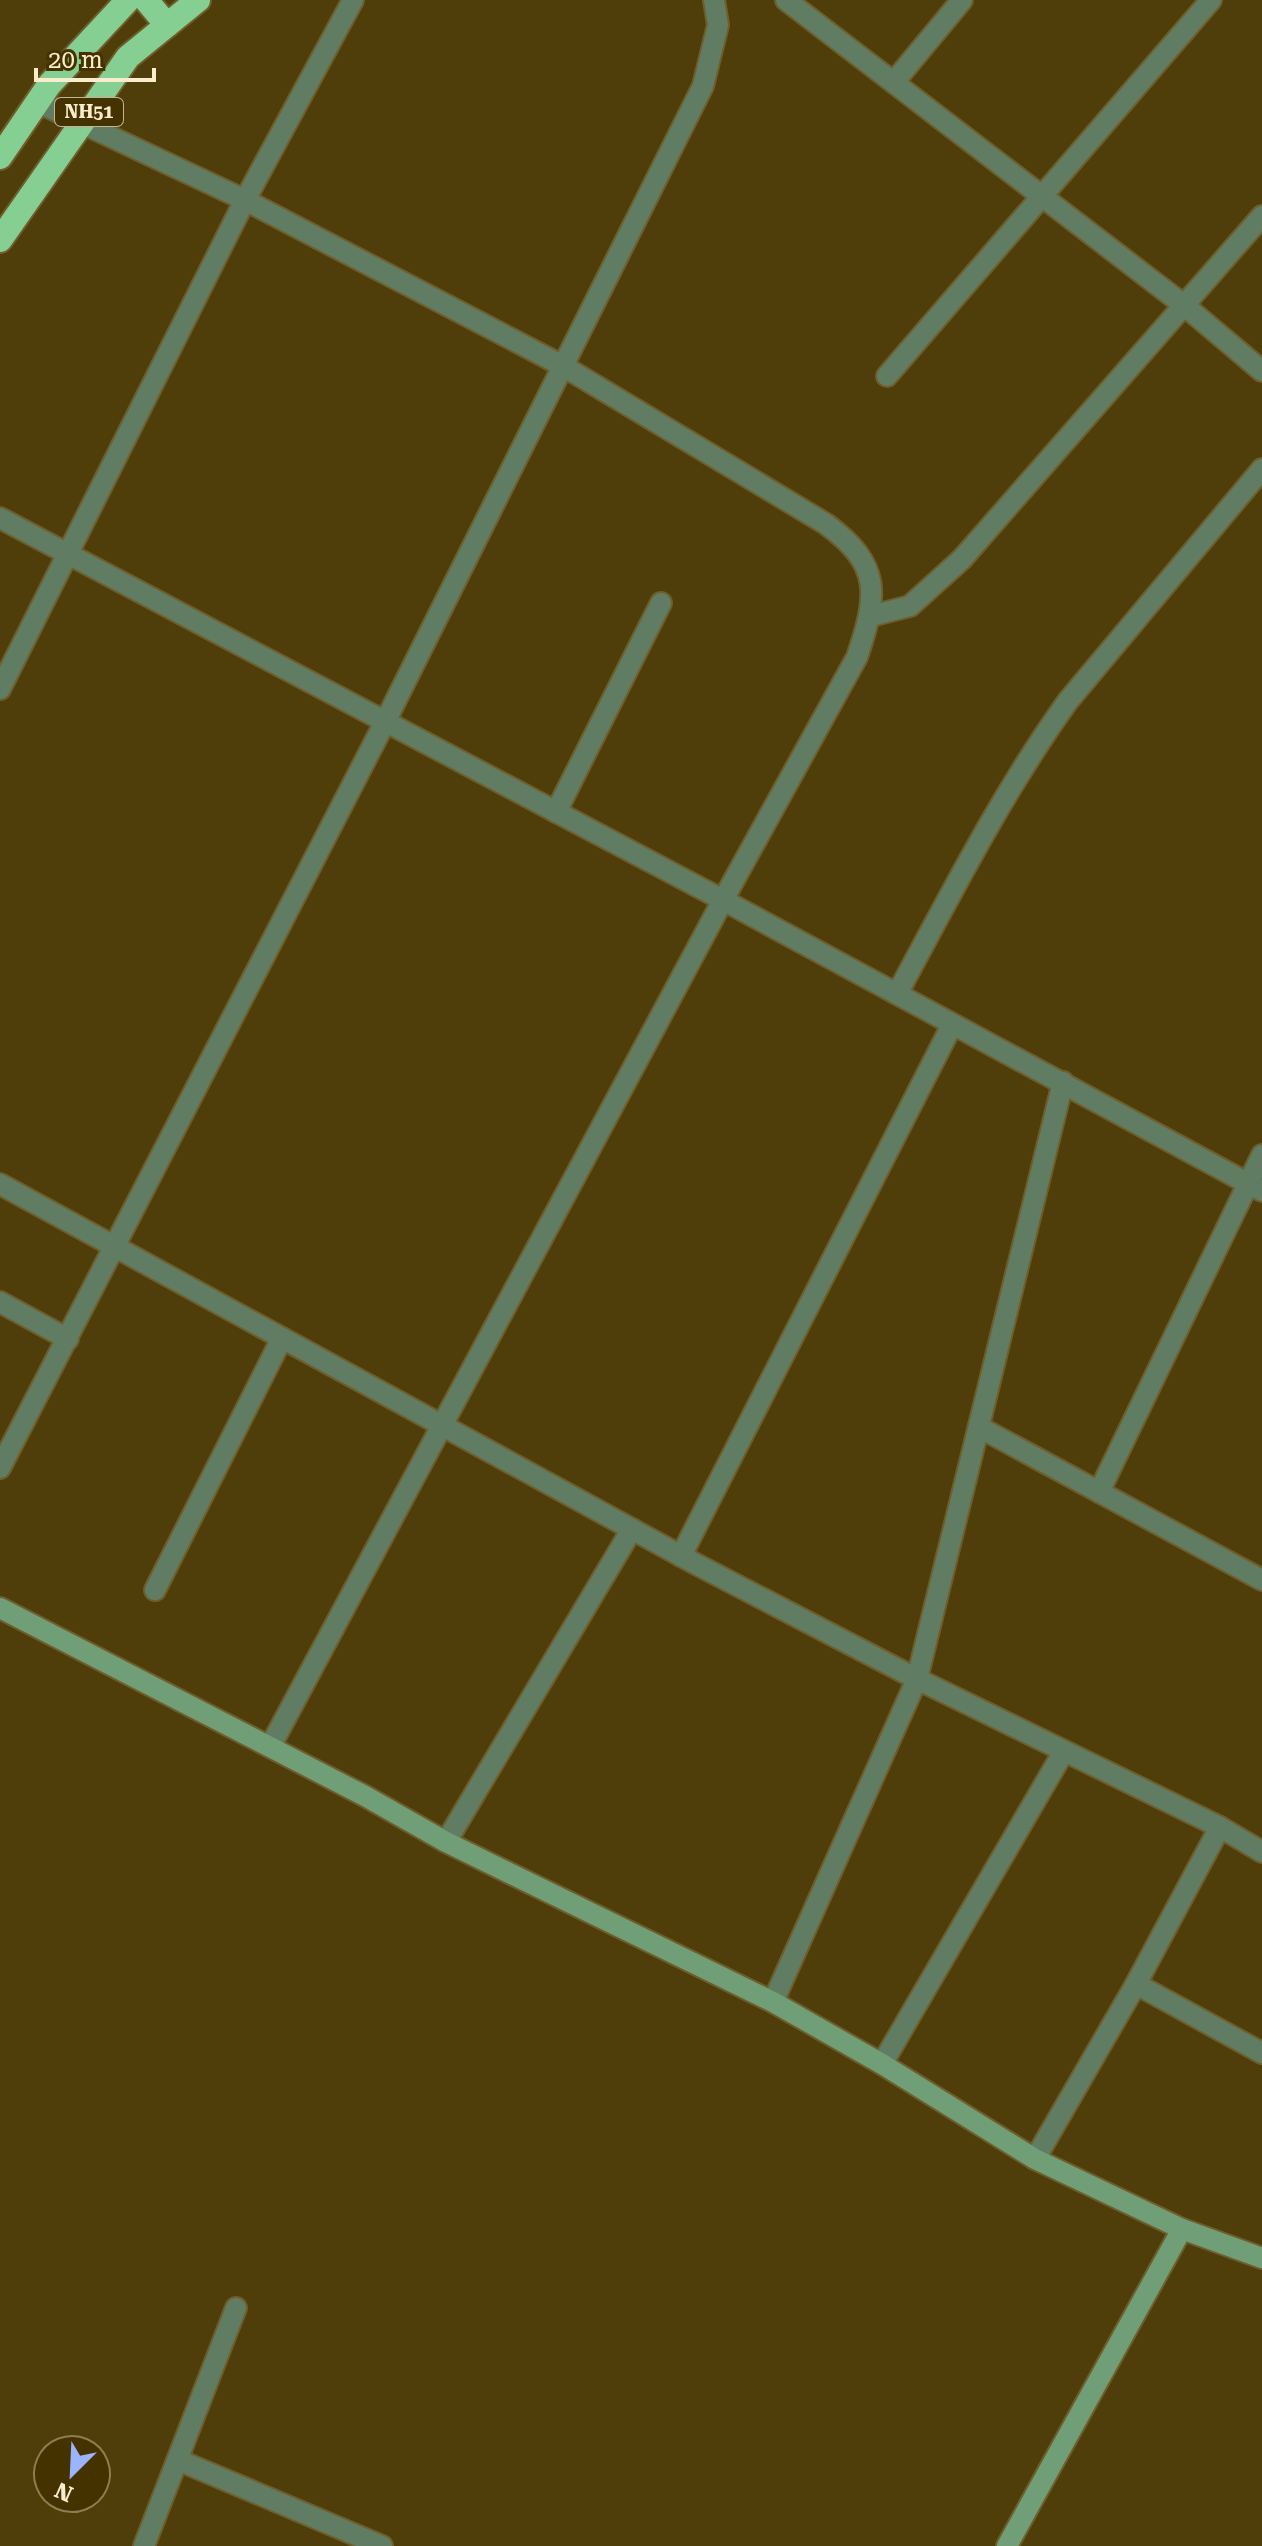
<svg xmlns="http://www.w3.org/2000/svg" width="1262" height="2546" viewBox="0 0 1262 2546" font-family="'Roboto Serif',serif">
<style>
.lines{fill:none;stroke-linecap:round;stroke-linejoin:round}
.street-casing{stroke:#6e5e2c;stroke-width:24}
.secondary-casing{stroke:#6e5e2c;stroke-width:24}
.highway-casing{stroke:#6e5e2c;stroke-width:28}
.street{stroke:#607d64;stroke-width:20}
.secondary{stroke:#709e77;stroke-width:20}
.highway{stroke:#86cf93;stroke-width:24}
.labels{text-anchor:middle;stroke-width:7;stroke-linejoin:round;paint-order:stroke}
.shield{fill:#430;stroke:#c3b590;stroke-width:2}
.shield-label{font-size:18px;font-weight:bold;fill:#faedcd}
</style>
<rect width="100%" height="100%" fill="#4f3e09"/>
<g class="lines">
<g class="street-casing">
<g id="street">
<path d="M786,0L1185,306L1262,371"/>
<path d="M894,82L962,0"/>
<path d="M37,102L245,200L563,366L826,524C882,565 878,595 857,657L723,900L270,1747"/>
<path d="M887,376L1211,0"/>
<path d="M0,518L723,900L1262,1191"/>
<path d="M871,616L910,606L962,559L1262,216"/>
<path d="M0,689L245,200L353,0"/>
<path d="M556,812L661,603"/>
<path d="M897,994C951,894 1002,793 1068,701L1262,469"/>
<path d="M0,1184L694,1563L917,1679L1220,1827L1262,1852"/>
<path d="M0,1302L68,1339"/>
<path d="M979,1427L1262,1580"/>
<path d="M0,1468L385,722L703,86L718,25L714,0"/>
<path d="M1099,1492L1262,1155"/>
<path d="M681,1556L952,1025"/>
<path d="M155,1590L282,1338"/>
<path d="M446,1842L632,1529"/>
<path d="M1136,1984L1262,2053"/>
<path d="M773,2002L917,1679L1063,1082"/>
<path d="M882,2064L1064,1751"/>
<path d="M1035,2159L1136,1984L1220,1827"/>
<path d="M178,2460L382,2546"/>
<path d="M144,2546L236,2308"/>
</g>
</g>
<g class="secondary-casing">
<g id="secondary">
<path d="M0,1608L365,1796L446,1842L773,2002L882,2064L1035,2159L1182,2229L1262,2258"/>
<path d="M1007,2546L1182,2229"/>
</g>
</g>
<g class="highway-casing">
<g id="highway">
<path d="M146,0L167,25"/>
<path d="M0,157L49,85L128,0"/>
<path d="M0,240L128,57L198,0"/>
</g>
</g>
<use href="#street" class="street"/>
<use href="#secondary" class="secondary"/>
<use href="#highway" class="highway"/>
</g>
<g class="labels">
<rect class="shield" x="55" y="98" width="68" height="28" rx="6"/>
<g class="shield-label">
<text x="89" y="118">NH51</text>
</g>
</g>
<g transform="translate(72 2474) rotate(204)"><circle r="38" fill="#443300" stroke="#8d7d52" stroke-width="2"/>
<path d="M0-6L14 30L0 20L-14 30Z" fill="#9bb5fd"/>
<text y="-12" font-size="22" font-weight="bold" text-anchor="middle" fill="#faedcd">N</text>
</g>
<path d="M36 68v12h118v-12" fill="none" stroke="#faedcd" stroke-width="4"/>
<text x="48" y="68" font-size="24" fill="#faedcd" stroke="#443300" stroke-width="6" paint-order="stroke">20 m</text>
</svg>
